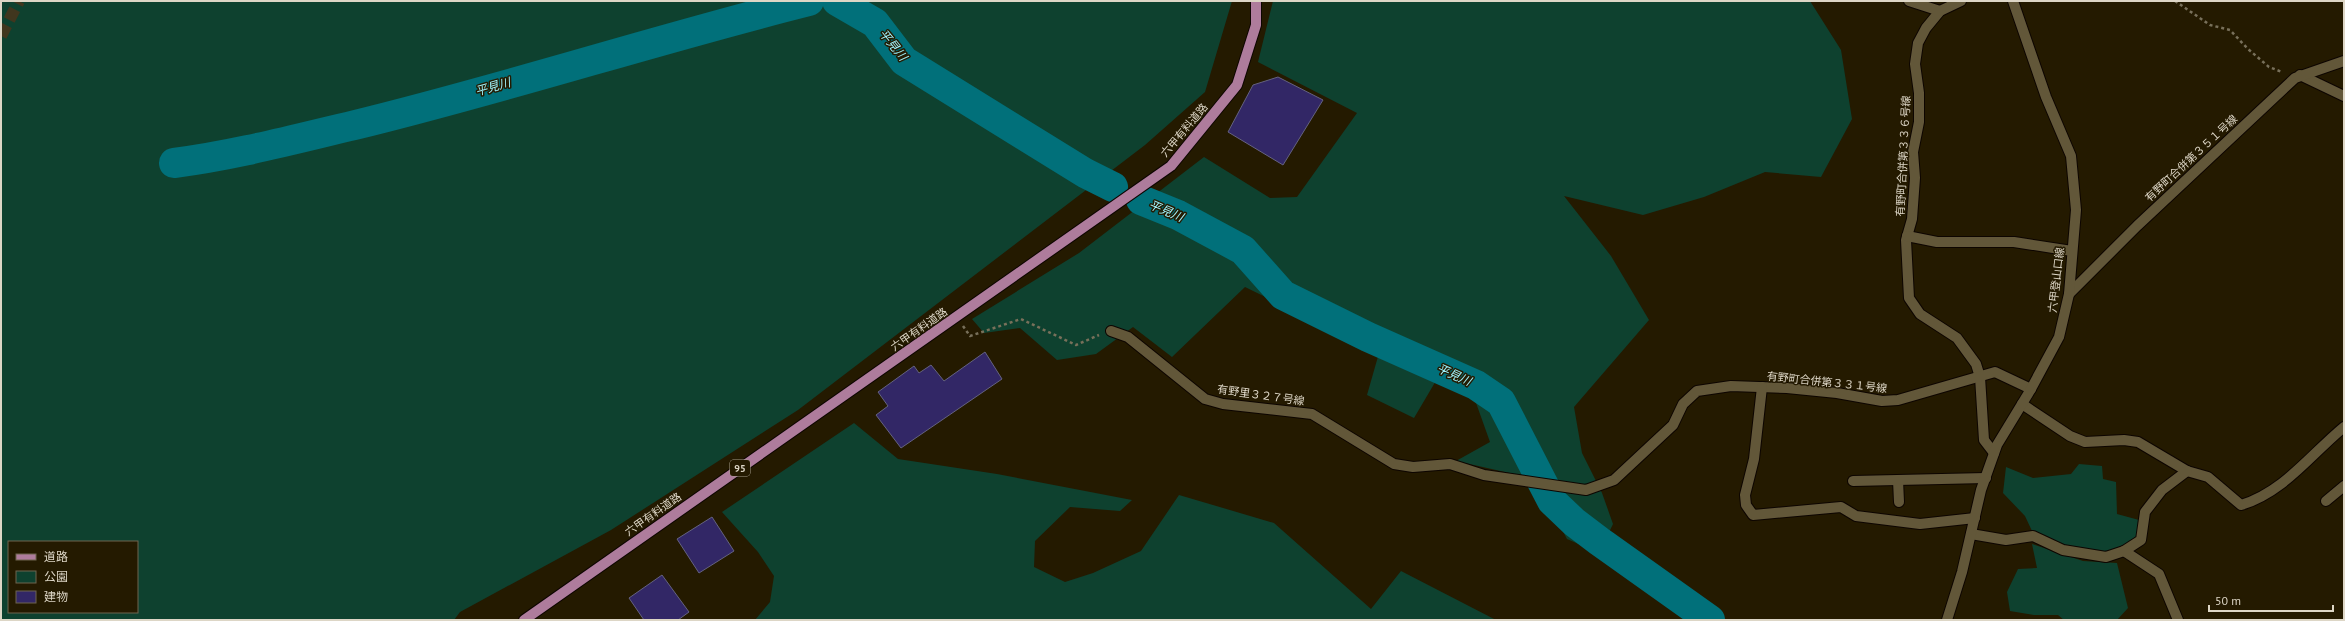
<svg xmlns="http://www.w3.org/2000/svg" width="2345" height="621" viewBox="0 0 2345 621" font-family="'PT Sans','Noto Sans JP',sans-serif">
<style>
.green{fill:#0e412f;fill-rule:evenodd}
.lines{fill:none;stroke-linecap:round;stroke-linejoin:round}
.river{stroke:#01707a;stroke-width:30}
.building{fill:#322766;stroke:#646280}
.highway-tunnel{stroke:#40361e;stroke-width:12;stroke-dasharray:12 6;stroke-linecap:butt}
.minor-casing{stroke:#0d0500;stroke-width:12}
.major-casing{stroke:#0d0500;stroke-width:12}
.path{stroke:#78705a;stroke-width:2.5;stroke-dasharray:3 3;stroke-linecap:butt}
.minor{stroke:#625739;stroke-width:10}
.major{stroke:#ae7c9c;stroke-width:10}
.labels{text-anchor:middle;stroke-width:3;stroke-linejoin:round;paint-order:stroke}
.shield{fill:#241a00;stroke:#a69e8b;stroke-width:1}
.shield-label{font-size:10px;font-weight:bold;fill:#ddd6c6}
.street-label{font-size:11px;fill:#ddd6c6;stroke:#241a00}
.water-label{font-size:12px;font-style:italic;fill:#9ff2fb;stroke:#241a00}
</style>
<rect width="100%" height="100%" fill="#241a00"/>
<g class="green">
<path d="M1,1H1232L1205,92L1145,145L798,410L611,530L460,612L454,620H1ZM9,542H137V612H9Z"/>
<path d="M1273,1H1810L1841,50L1852,119L1821,177L1765,172L1704,197L1643,215L1564,196L1611,256L1649,320L1574,407L1582,453L1602,493L1613,524L1599,553L1567,539L1536,479L1456,461L1490,442L1475,400L1437,379L1414,418L1367,395L1379,353L1245,287L1172,357L1133,327L1096,354L1057,360L1020,328L984,333L972,319L1079,253L1204,157L1270,198L1297,197L1357,113L1258,62Z"/>
<path d="M854,423L898,459L997,474L1132,500L1120,511L1070,507L1035,541L1034,567L1065,582L1093,573L1141,551L1179,495L1274,523L1371,609L1401,571L1496,620H755L770,602L774,576L758,552L722,512Z"/>
<path d="M2079,464L2102,466L2103,479L2116,482L2117,514L2139,520L2137,541L2103,554L2063,547L2032,531L2025,516L2003,493L2006,467L2033,478L2071,474Z"/>
<path d="M2032,544L2083,561L2117,563L2128,608L2117,620H2064L2058,615H2034L2010,611L2007,592L2018,569L2037,568Z"/>
</g>
<g class="lines">
<g class="river">
<path d="M837,1L875,23L904,61L1085,173L1113,187"/>
<path d="M174,163C236,155 295,139 355,125C507,88 657,39 809,1"/>
<path d="M1141,200L1178,215L1243,250L1283,295L1368,337L1476,385L1501,402L1552,501L1574,522L1599,541L1710,620"/>
</g>
</g>
<g class="building">
<path d="M1278,77L1323,100L1283,165L1228,132L1253,85Z"/>
<path d="M985,352L1002,379L901,448L876,415L888,406L878,392L914,366L919,373L931,365L944,381Z"/>
<path d="M712,517L734,551L699,573L677,539Z"/>
<path d="M662,575L689,612L678,620H644L629,598Z"/>
</g>
<g class="lines">
<path class="highway-tunnel" d="M1,36L19,1"/>
<g class="minor-casing">
<g id="minor">
<path d="M1909,1L1940,11"/>
<path d="M1961,1L1940,11L1926,28L1918,43L1915,64L1919,93V122L1913,152L1915,178L1912,219L1906,240L1909,298L1920,314L1957,338L1976,364L1980,377L1984,440L1994,453"/>
<path d="M2300,75L2344,96"/>
<path d="M1907,236L1937,242H2014L2072,251"/>
<path d="M2069,294L2137,226L2295,78L2344,61"/>
<path d="M1111,331L1128,337L1205,399L1223,404L1312,414L1394,464L1413,467L1450,464L1484,475L1586,490L1614,480L1673,425L1683,404L1697,391L1731,386L1787,388L1837,393L1882,401L1898,400L1995,372L2031,389"/>
<path d="M1762,387L1754,459L1745,495L1746,505L1753,515L1841,507L1856,516L1920,524L1975,518"/>
<path d="M2022,404L2070,436L2085,442L2124,440L2138,442L2187,471L2208,477L2241,505C2284,492 2311,454 2344,427"/>
<path d="M1898,480L1899,502"/>
<path d="M1853,481L1986,478"/>
<path d="M2326,501L2344,486"/>
<path d="M1971,534L2006,540L2033,536L2063,550L2106,557L2124,551L2141,540L2145,512L2162,490L2187,471"/>
<path d="M2124,551L2159,574L2178,620"/>
<path d="M1947,620L1962,572L1981,490L1997,445L2031,389L2059,337L2069,294L2076,210L2071,156L2046,97L2013,1"/>
</g>
</g>
<g class="major-casing">
<path id="major" d="M524,620L1171,166L1237,85L1256,25V1"/>
</g>
<g class="path">
<path d="M2175,1L2210,25L2230,30L2248,49L2269,67L2282,72"/>
<path d="M963,326L970,336L1021,319L1076,345L1099,335"/>
</g>
<use href="#minor" class="minor"/>
<use href="#major" class="major"/>
</g>
<g class="labels">
<rect class="shield" x="730" y="460" width="20" height="16" rx="3"/>
<g class="shield-label">
<text x="740" y="472">95</text>
</g>
<g class="street-label">
<text transform="translate(1184 130) rotate(-50)" y="4">六甲有料道路</text>
<text transform="translate(1903 156) rotate(-87)" y="4">有野町合併第３３６号線</text>
<text transform="translate(2191 158) rotate(-43)" y="4">有野町合併第３５１号線</text>
<text transform="translate(2056 280) rotate(-83)" y="4">六甲登山口線</text>
<text transform="translate(919 329) rotate(-35)" y="4">六甲有料道路</text>
<text transform="translate(1827 382) rotate(6)" y="4">有野町合併第３３１号線</text>
<text transform="translate(1261 395) rotate(8)" y="4">有野里３２７号線</text>
<text transform="translate(653 514) rotate(-35)" y="4">六甲有料道路</text>
</g>
<g class="water-label">
<text transform="translate(893 45) rotate(51)" y="4">平見川</text>
<text transform="translate(493 87) rotate(-16)" y="4">平見川</text>
<text transform="translate(1166 211) rotate(23)" y="4">平見川</text>
<text transform="translate(1454 375) rotate(24)" y="4">平見川</text>
</g>
</g>
<rect width="2345" height="621" fill="none" stroke="#ddd6c6" stroke-width="4"/>
<rect x="8" y="541" width="130" height="72" fill="#241a00" stroke="#6e654f"/>
<rect x="16" y="554" width="20" height="6" fill="#ae7c9c" stroke="#6e654f"/>
<text x="44" y="561" font-size="12" fill="#ddd6c6">道路</text>
<rect x="16" y="571" width="20" height="12" fill="#0e412f" stroke="#6e654f"/>
<text x="44" y="581" font-size="12" fill="#ddd6c6">公園</text>
<rect x="16" y="591" width="20" height="12" fill="#322766" stroke="#6e654f"/>
<text x="44" y="601" font-size="12" fill="#ddd6c6">建物</text>
<path d="M2209 605v6h124v-6" fill="none" stroke="#ddd6c6" stroke-width="2"/>
<text x="2215" y="605" font-size="12" fill="#ddd6c6" stroke="#241a00" stroke-width="3" paint-order="stroke">50 m</text>
</svg>
